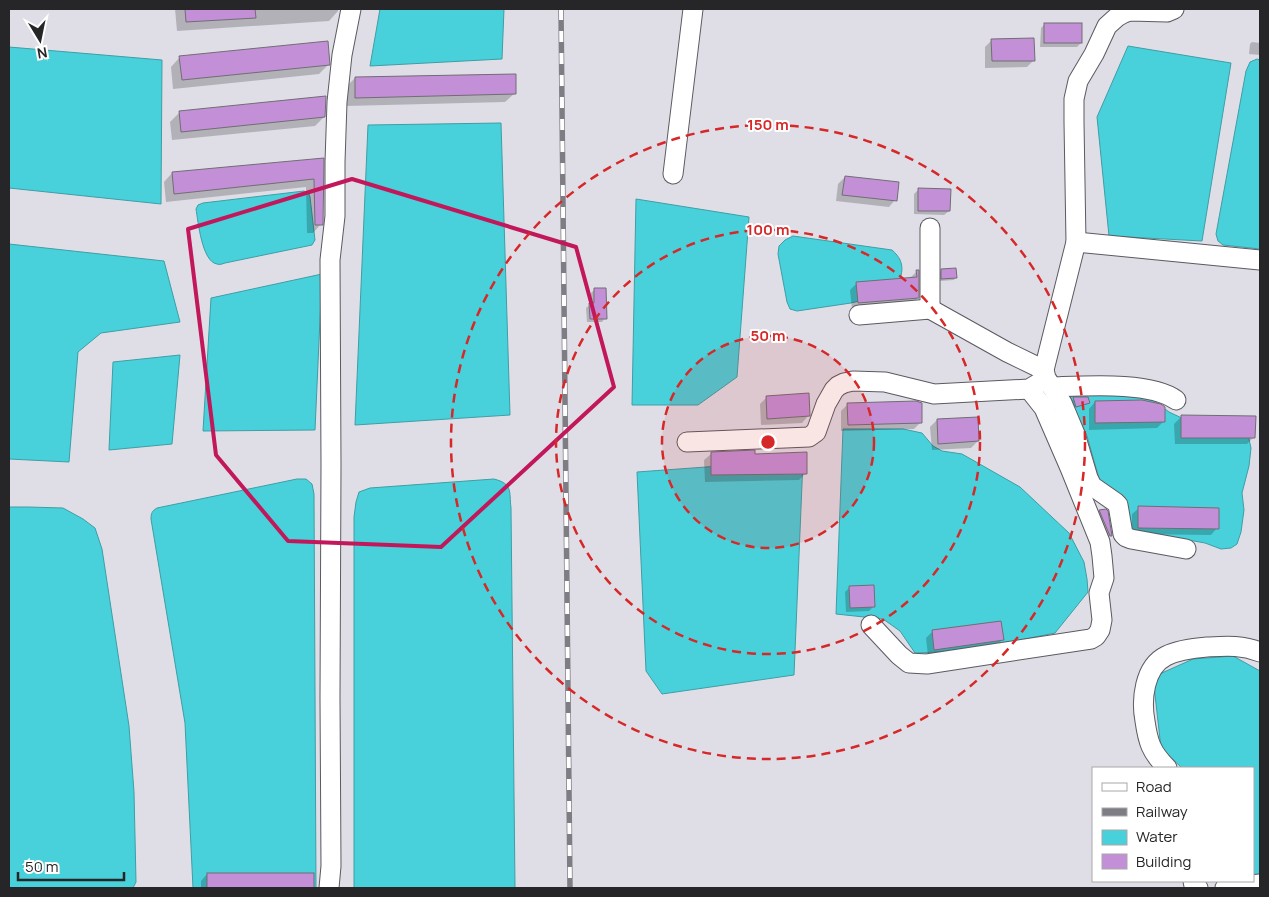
<svg xmlns="http://www.w3.org/2000/svg" width="1269" height="897" viewBox="0 0 1269 897" font-family="Manrope,sans-serif">
<style>
.water{fill:#48d1da;stroke:#3e9ea5}
.shadow{fill:#0003}
.building{fill:#c390d8;stroke:#716d73}
.lines{fill:none;stroke-linecap:round;stroke-linejoin:round}
.minor-casing{stroke:#5a5a61;stroke-width:21}
.minor{stroke:#fff;stroke-width:19}
.rail-casing{stroke:#7e7d83;stroke-width:5.5}
.rail{stroke:#fff;stroke-width:4;stroke-dasharray:11;stroke-linecap:butt}
.marked{fill:none;stroke:#c2185b;stroke-width:4;stroke-linejoin:round}
.ring{fill:none;stroke:#d62828;stroke-width:2.5;stroke-dasharray:9 6}
.centre{fill:#d62828;stroke:#fff;stroke-width:2.5}
.ring-label{font-size:15px;text-anchor:middle;font-weight:bold;fill:#d62828;stroke:#fff;stroke-width:4;stroke-linejoin:round;paint-order:stroke}
</style>
<rect width="100%" height="100%" fill="#dfdee7"/>
<g class="water">
<path d="M380,9H504L502,59L370,66Z"/>
<path d="M1128,46L1231,63L1202,241L1109,236L1097,117Z"/>
<path d="M9,47L162,60L161,204L9,188Z"/>
<path d="M1257,59L1260,60V249L1223,245L1218,241L1216,234L1246,71L1250,62Z"/>
<path d="M501,123L510,415L355,425L368,125Z"/>
<path d="M304,191L309,194L310,197L315,240L312,245L225,263C222,264 220,265 217,264C202,262 198,221 196,209L198,205L203,203Z"/>
<path d="M636,199L749,217L737,377L698,405H632Z"/>
<path d="M793,236L892,250C908,264 901,275 896,292L851,303L797,311L790,309L787,302L778,254L779,246L785,240Z"/>
<path d="M9,244L164,261L180,322L101,333L78,352L69,462L9,459Z"/>
<path d="M322,274L315,430L203,431L211,298Z"/>
<path d="M180,355L172,444L109,450L113,362Z"/>
<path d="M1069,392L1148,396L1169,412L1186,420L1248,435L1251,448L1249,466L1242,493L1244,510L1241,532L1237,544L1231,548L1221,549L1205,543L1133,530L1100,482L1087,436L1072,403Z"/>
<path d="M843,429H903L922,433L933,446L942,451L962,454L1020,487L1069,533L1084,562L1087,579L1088,592L1055,633C1011,642 961,652 915,653L900,631L883,619L836,614Z"/>
<path d="M803,460L794,675L662,694L646,671L637,472Z"/>
<path d="M297,479H306L312,484L314,494L316,888H193L185,723L151,519C151,513 152,511 157,508Z"/>
<path d="M494,479C513,484 509,491 511,508L515,888H354V517L356,502L359,492L370,488Z"/>
<path d="M9,507H29L63,508L83,519L95,528L102,549L129,726L134,792L136,882L133,888H9Z"/>
<path d="M1233,656L1260,671V875L1253,876V768H1182L1161,748L1153,677L1193,659Z"/>
</g>
<g class="shadow">
<path d="M175,9H338V11L329,21L177,31Z"/>
<path d="M1045,24L1081,43L1077,47H1040L1041,28Z"/>
<path d="M992,40L1034,60L1027,67L985,68V47Z"/>
<path d="M1252,42L1260,43V55L1249,54L1250,44Z"/>
<path d="M180,57L328,65L319,74L173,89L171,67Z"/>
<path d="M355,78L515,93L505,102L346,106V87Z"/>
<path d="M179,113L324,117L315,126L172,140L170,122Z"/>
<path d="M323,159L321,224L313,233H307L306,187L166,202L164,182L172,173Z"/>
<path d="M845,177L895,200L889,207L836,201L838,184Z"/>
<path d="M919,189L949,211L944,215L914,214V194Z"/>
<path d="M942,270L955,278L954,280L940,281V272Z"/>
<path d="M917,271L918,298L911,305L852,309L850,290L857,283L910,278Z"/>
<path d="M595,289L605,318L602,322H587L586,308L591,304V293Z"/>
<path d="M767,397L808,416L802,423L761,425L760,404Z"/>
<path d="M1074,399L1088,403L1086,404L1074,408L1072,400Z"/>
<path d="M1095,402L1164,421L1157,428L1089,430V409Z"/>
<path d="M848,404L921,422L914,429L841,431V411Z"/>
<path d="M1181,417L1254,437L1247,444H1175L1174,424Z"/>
<path d="M937,420L978,441L971,448L932,450L930,427Z"/>
<path d="M711,454L754,455L806,473L799,480L705,482L704,460Z"/>
<path d="M1139,508L1217,528L1211,535L1132,534V514Z"/>
<path d="M1100,511L1111,535L1106,540L1096,516Z"/>
<path d="M849,588L874,606L869,611L846,612L845,592Z"/>
<path d="M932,632L1002,640L995,647L928,656L926,638Z"/>
<path d="M207,874H313V888H201V881Z"/>
</g>
<g class="building">
<path d="M185,9H255L256,18L186,22Z"/>
<rect x="1044" y="23" width="38" height="20"/>
<path d="M1034,38L1035,61H992L991,39Z"/>
<path d="M328,41L330,65L182,80L179,56Z"/>
<path d="M516,74V94L355,98V77Z"/>
<path d="M326,96L325,117L181,132L179,111Z"/>
<path d="M324,158L323,225H315L314,179L174,194L172,172Z"/>
<path d="M845,176L899,182L897,201L842,195Z"/>
<path d="M918,188L951,189L950,211H918Z"/>
<path d="M956,268L957,278L941,279V269Z"/>
<path d="M916,270H919V298L858,303L856,282L917,277Z"/>
<path d="M594,288H606L607,319H590L589,303H594Z"/>
<path d="M809,393L810,416L767,419L766,396Z"/>
<path d="M1073,397H1088L1090,403L1076,407Z"/>
<path d="M1142,400L1161,404L1165,407V422L1095,423V401Z"/>
<path d="M916,401L922,403V423L848,425L847,403Z"/>
<path d="M1181,415L1256,416L1255,438H1181Z"/>
<path d="M978,417L979,441L938,444L937,419Z"/>
<path d="M755,450V454L807,452V474L711,475V452Z"/>
<path d="M1138,506L1219,508V529L1138,528Z"/>
<path d="M1106,509L1108,511L1112,536H1110L1099,510Z"/>
<path d="M874,585L875,607L850,608L849,586Z"/>
<path d="M1001,621L1004,640L934,650L932,630Z"/>
<rect x="207" y="873" width="107" height="15"/>
</g>
<g class="lines">
<g class="minor-casing">
<g id="minor">
<path d="M1174,9L1167,12L1130,11L1124,13L1117,17L1107,26L1094,54L1078,81L1074,99V122L1076,242L1044,370L1046,378L1062,403L1075,434L1088,478L1092,486L1115,502L1118,505L1123,534L1126,537L1131,539L1186,549"/>
<path d="M673,174L693,9"/>
<path d="M930,228V309"/>
<path d="M1076,242L1260,260"/>
<path d="M859,315L930,309L1007,352L1044,370"/>
<path d="M1052,387C1084,386 1151,381 1176,400"/>
<path d="M687,442L809,437L816,432L826,404L834,390L838,386L844,383L853,381L885,382L934,394L1029,389L1039,383"/>
<path d="M871,625L899,655L909,663L927,664L1091,639L1096,636L1100,630L1102,620L1099,593L1104,578L1102,556L1100,542L1070,468L1044,408L1029,389"/>
<path d="M1167,768C1151,752 1148,742 1145,721C1141,700 1144,667 1166,656C1178,650 1194,648 1207,647C1228,646 1241,645 1260,652"/>
<path d="M1193,881L1194,886L1198,888"/>
<path d="M329,888L331,866L330,698L331,465L330,260L335,216V162L337,102L342,55L351,9"/>
<path d="M1225,888L1260,884"/>
</g>
</g>
<use href="#minor" class="minor"/>
<g class="rail-casing">
<path id="rail" d="M561,9L570,888"/>
</g>
<use href="#rail" class="rail"/>
</g>
<path class="marked" d="M352,179L576,247L614,387L441,547L288,541L216,455L188,229Z"/>
<circle cx="768" cy="442" r="106" fill="#d62828" fill-opacity=".12"/>
<g class="ring">
<circle cx="768" cy="442" r="106"/>
<circle cx="768" cy="442" r="212"/>
<circle cx="768" cy="442" r="317"/>
</g>
<circle cx="768" cy="442" r="8" class="centre"/>
<g class="ring-label">
<text x="768" y="130">150 m</text>
<text x="768" y="235">100 m</text>
<text x="768" y="341">50 m</text>
</g>
<rect width="1269" height="897" fill="none" stroke="#262629" stroke-width="20"/>
<rect x="1092" y="767" width="162" height="115" fill="#ffffff" stroke="#a8a8a9"/>
<rect x="1102" y="783" width="25" height="8" fill="#ffffff" stroke="#a8a8a9"/>
<text x="1136" y="792" font-size="15" fill="#262629">Road</text>
<rect x="1102" y="808" width="25" height="8" fill="#7e7d83" stroke="#a8a8a9"/>
<text x="1136" y="817" font-size="15" fill="#262629">Railway</text>
<rect x="1102" y="830" width="25" height="15" fill="#48d1da" stroke="#a8a8a9"/>
<text x="1136" y="842" font-size="15" fill="#262629">Water</text>
<rect x="1102" y="854" width="25" height="15" fill="#c390d8" stroke="#a8a8a9"/>
<text x="1136" y="867" font-size="15" fill="#262629">Building</text>
<g transform="translate(40 40) rotate(170)" stroke="#ffffff" stroke-width="4" paint-order="stroke">
<path d="M0-4L9 19L0 12L-9 19Z" fill="#262629"/>
<text y="-8" font-size="14" font-weight="bold" text-anchor="middle" fill="#262629">N</text>
</g>
<path d="M18 872v8h106v-8" fill="none" stroke="#262629" stroke-width="2.5"/>
<text x="25" y="872" font-size="15" fill="#262629" stroke="#ffffff" stroke-width="4" paint-order="stroke">50 m</text>
</svg>
